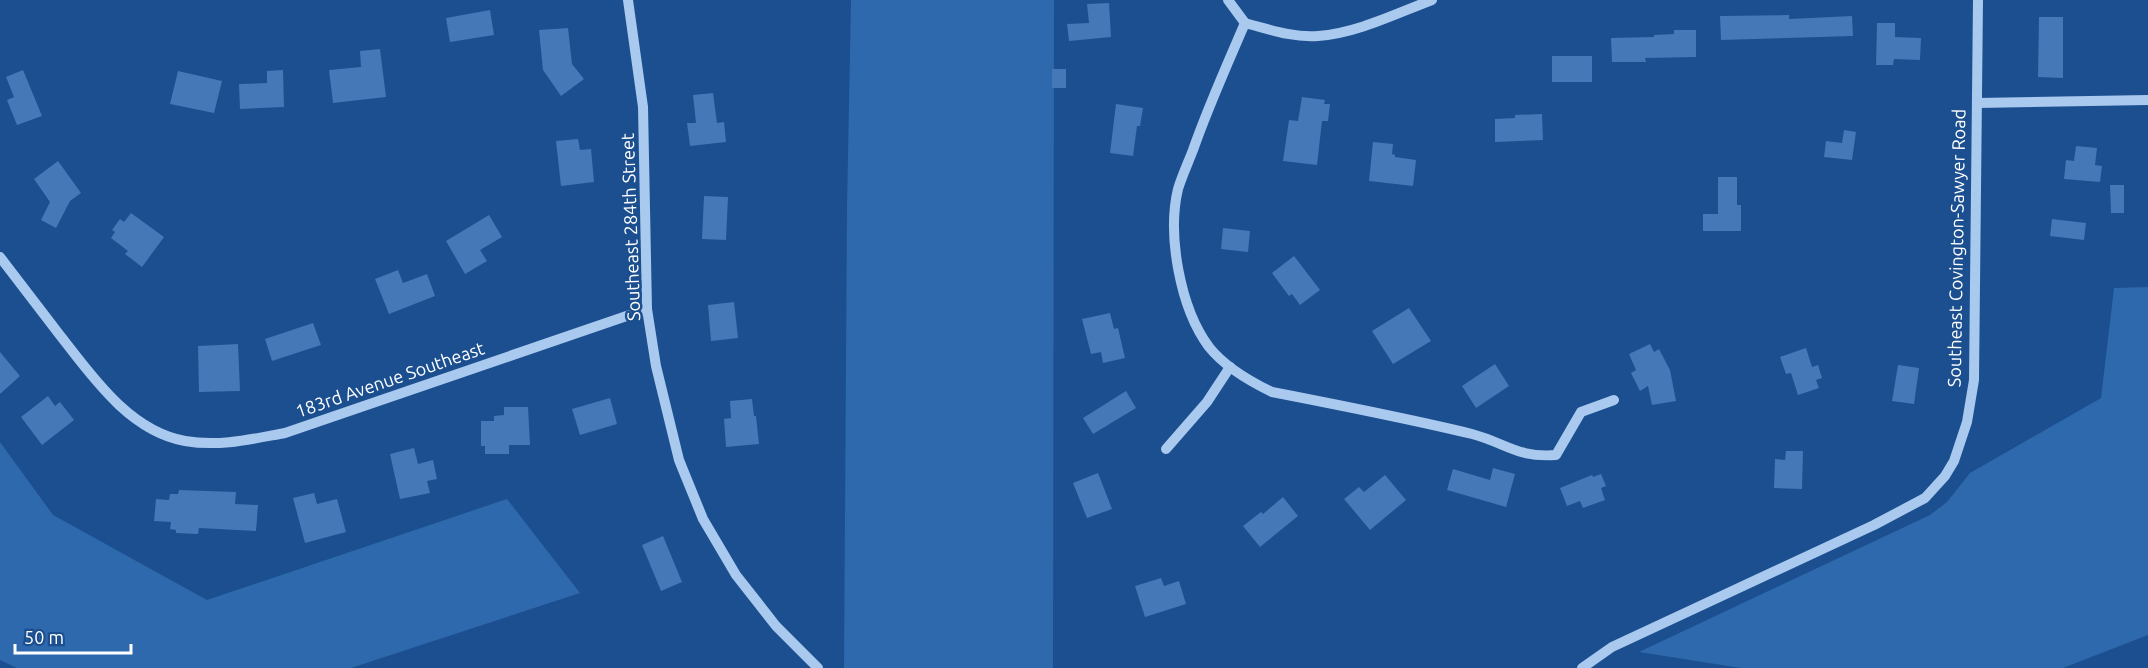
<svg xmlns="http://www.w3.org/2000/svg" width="2148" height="668" viewBox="0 0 2148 668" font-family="Ubuntu,sans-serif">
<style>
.green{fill:#2e69ad}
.building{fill:#4478b7}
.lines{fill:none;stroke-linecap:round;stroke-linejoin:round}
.minor{stroke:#a9c9ee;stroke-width:10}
.labels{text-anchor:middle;stroke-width:5;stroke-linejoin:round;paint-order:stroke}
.street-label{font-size:18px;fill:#fff;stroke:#1b4f8f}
</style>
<rect width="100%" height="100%" fill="#1b4f8f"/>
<g class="green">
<path d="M851,0H1054L1053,668H844L847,208Z"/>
<path d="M2148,287V635L2063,668H1741L1639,652L1930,515L1947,502L1970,473L2101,398L2114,288Z"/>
<path d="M0,442L53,515L207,600L507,499L580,593L351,668H17L0,660Z"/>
</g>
<g class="building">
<path d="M1109,3L1111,37L1069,41L1067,24L1089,23L1087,4Z"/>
<path d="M490,10L494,35L450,42L446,18Z"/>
<path d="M1789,15V19L1852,16L1853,36L1721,40L1720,16Z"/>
<path d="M2039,17H2063V78L2038,77Z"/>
<path d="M1877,23H1895V37L1921,38L1920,60L1894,59L1893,65H1876Z"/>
<path d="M568,28L572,64L584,79L561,96L543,70L539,30Z"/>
<path d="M1674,30H1696V57L1645,58L1646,62H1612L1611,38L1654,37V35L1674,34Z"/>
<path d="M380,49L386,97L333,103L329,70L361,67L360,51Z"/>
<rect x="1552" y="56" width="40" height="26"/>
<rect x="1052" y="69" width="14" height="19"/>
<path d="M23,70L42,116L17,125L7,100L14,97L6,77Z"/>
<path d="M283,70L284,107L240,109L239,84L267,83V71Z"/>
<path d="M178,71L222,81L214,113L170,104Z"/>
<path d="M713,93L717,123L724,122L726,142L690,146L687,123H696L693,95Z"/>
<path d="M1302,97L1325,100L1324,104H1330L1328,121H1322L1317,165L1283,161L1289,120L1298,121Z"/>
<path d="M1116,104L1143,108L1140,126H1137L1133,156L1110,153Z"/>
<path d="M1542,114L1543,140L1495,142V119L1515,118V115Z"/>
<path d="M1844,130L1856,132L1852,160L1824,157L1826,141L1842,143Z"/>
<path d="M578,139L580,150L591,149L594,182L561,186L556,141Z"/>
<path d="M1373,142L1393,144L1392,154L1395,155V157L1416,160L1413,186L1369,181Z"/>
<path d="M2076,146L2097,148L2095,165L2102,166L2100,182L2064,179L2066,160L2074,161Z"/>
<path d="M58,161L81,193L70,201L56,228L41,220L50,202L34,179Z"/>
<path d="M1718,177H1737V205H1741V231H1703V214H1718Z"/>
<path d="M2110,185H2124V213H2111Z"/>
<path d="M704,196L728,197L726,240L702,239Z"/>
<path d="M131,213L164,237L142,267L125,254L128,251L111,238L115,232L112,230L120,219L124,222Z"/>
<path d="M489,215L502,237L480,250L487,261L465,274L446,241Z"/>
<path d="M2052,219L2086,223L2084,240L2050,236Z"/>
<path d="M1223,228L1250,231L1248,252L1221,249Z"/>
<path d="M1294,256L1320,290L1300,305L1292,294L1289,296L1272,273Z"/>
<path d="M398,270L403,283L427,274L435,296L389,314L375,279Z"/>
<path d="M734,302L738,338L711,341L708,305Z"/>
<path d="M1409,308L1431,341L1393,364L1372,331Z"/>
<path d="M1110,313L1114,329L1118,328L1125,358L1103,363L1101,352L1091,354L1082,319Z"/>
<path d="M313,323L321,345L272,361L265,339Z"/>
<path d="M238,344L240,391L199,392L198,346Z"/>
<path d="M1650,344L1654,352L1659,349L1670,370L1676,401L1652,405L1648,386L1640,391L1631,373L1636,370L1629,354Z"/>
<path d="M1806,348L1812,367L1818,365L1822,378L1816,380L1819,388L1798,395L1791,373L1786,374L1780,357Z"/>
<path d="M0,352L20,376L0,394Z"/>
<path d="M1495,364L1509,386L1476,408L1462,386Z"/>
<path d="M1898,365L1919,368L1914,404L1892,401Z"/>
<path d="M1126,391L1136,408L1093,434L1083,418Z"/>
<path d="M48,396L55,406L60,402L74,420L42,445L21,417Z"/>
<path d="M610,398L617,424L580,435L572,409Z"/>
<path d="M752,399L754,416H756L759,444L726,447L724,419L731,418L730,401Z"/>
<path d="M504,407H528L530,445H509V454H485V446H481V421H494V416L504,415Z"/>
<path d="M414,448L418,464L433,460L437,479L427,481L430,493L400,499L390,454Z"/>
<path d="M1786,451H1803L1802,489L1774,488L1775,459L1785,460Z"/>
<path d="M1493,468L1515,474L1506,507L1447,490L1453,469L1490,480Z"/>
<path d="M1098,473L1112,509L1087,518L1073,483Z"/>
<path d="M1601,474L1606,486L1601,488L1605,500L1583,508L1580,501L1567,506L1560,488L1592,475L1593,477Z"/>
<path d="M1385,475L1406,500L1370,530L1344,499L1359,487L1364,492Z"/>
<path d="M179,490L236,492L235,504L258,505L256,531L199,528L198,534L176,533V530L170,529L171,522L154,521L156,499L169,500L170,494H178Z"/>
<path d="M314,493L317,504L337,499L346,532L305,543L293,498Z"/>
<path d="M1283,497L1298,516L1260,547L1243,526L1261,512L1263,514Z"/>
<path d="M663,536L682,582L661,591L642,545Z"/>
<path d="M1161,578L1164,586L1179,581L1186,604L1145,617L1135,586Z"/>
</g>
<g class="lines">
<g class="minor">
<path d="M628,0L643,107L647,309L656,366L679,460L703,519L736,575L776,626L818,668"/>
<path d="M1228,0L1245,23C1227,65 1208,107 1193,150C1188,163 1182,176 1178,189C1167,235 1180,308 1209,347C1225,367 1249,381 1272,392C1339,405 1406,418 1472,434C1506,443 1517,458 1556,455L1581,412L1614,400"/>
<path d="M1245,23C1268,29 1293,38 1318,36C1357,33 1395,14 1432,0"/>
<path d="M1977,103L2148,100"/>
<path d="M0,257C20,283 39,308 59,334C92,376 129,431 185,441C220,447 252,439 285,433L647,309"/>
<path d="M1166,449L1207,402L1230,367"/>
<path d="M1582,668L1612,647L1874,525L1925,498L1945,476L1954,461L1967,422L1974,380L1978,0"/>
</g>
</g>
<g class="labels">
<g class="street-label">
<text transform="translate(631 227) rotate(-92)" y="6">Southeast 284th Street</text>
<text transform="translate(1957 248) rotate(-89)" y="6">Southeast Covington-Sawyer Road</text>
<text transform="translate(390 380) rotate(-19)" y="6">183rd Avenue Southeast</text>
</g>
</g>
<path d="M15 644v9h116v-9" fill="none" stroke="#ffffff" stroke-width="3"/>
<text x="24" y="644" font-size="18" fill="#ffffff" stroke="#1b4f8f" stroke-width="4.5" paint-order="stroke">50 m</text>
</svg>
